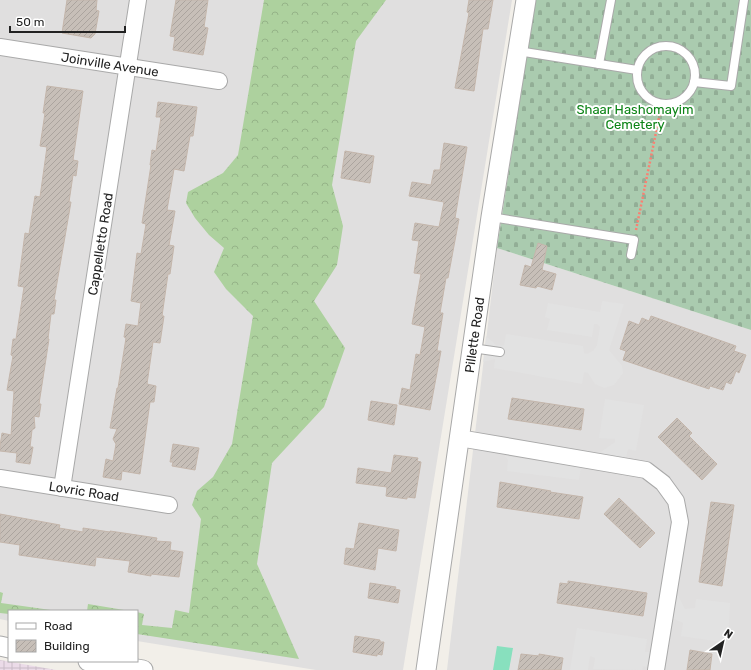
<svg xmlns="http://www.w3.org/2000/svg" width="751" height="670" viewBox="0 0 751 670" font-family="Rubik,sans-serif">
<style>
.residential{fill:#e0dfdf}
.industrial{fill:url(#industrial-grid)}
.forest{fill:url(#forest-crowns)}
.cemetery{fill:url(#cemetery-stones)}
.pitch{fill:#88e0be}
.parking{fill:#e2e2e2}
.building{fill:url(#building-hatch);stroke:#c4b6ab}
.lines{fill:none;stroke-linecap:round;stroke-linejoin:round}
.service-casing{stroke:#a9a9a9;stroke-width:10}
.minor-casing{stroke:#a9a9a9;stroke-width:18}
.tertiary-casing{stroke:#a9a9a9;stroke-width:21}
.path{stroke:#fa8072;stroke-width:2.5;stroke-dasharray:2 2;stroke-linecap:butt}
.service{stroke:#fff;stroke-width:8}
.minor{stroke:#fff;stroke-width:16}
.tertiary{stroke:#fff;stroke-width:19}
.labels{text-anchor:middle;stroke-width:4;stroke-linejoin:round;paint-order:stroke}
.street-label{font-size:13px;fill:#222;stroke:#fff}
.park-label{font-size:13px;fill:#0c8416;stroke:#fff}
</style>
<defs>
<pattern id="industrial-grid" width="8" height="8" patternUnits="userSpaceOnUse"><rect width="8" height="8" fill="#ebdbe8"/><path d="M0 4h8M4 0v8" fill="none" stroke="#c9bcc7"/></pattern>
<pattern id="forest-crowns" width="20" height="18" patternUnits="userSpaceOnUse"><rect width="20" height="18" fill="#add19e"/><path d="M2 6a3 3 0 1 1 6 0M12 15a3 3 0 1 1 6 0" fill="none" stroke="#95b388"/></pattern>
<pattern id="cemetery-stones" width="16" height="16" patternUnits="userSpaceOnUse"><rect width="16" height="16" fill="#aacbaf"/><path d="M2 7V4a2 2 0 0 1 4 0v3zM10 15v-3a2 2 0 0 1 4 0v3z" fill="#92ae96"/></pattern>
<pattern id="building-hatch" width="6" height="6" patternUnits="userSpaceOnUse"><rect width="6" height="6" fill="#c7bfb8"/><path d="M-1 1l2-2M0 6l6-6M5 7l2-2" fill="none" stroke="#aba49e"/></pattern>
</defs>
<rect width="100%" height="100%" fill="#f2efe9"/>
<g class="residential">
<path d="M0,0H512L403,670H316L137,641V611H9V621L0,619Z"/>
<path d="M497,248L751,330V670H447Z"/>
</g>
<path class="industrial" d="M0,660L56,670H0Z"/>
<g class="forest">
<path d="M264,0H386L356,41L332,185L343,226L337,265L314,301L345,348L324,407L272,463L257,564L299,659L137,634V612L144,614L142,625L172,628L175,610L189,613L201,519L192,505L197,491L213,477L232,444L253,316L226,289L214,272L224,248L209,235L195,218L186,203L188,192L223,173L238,155Z"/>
<path d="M0,592L3,593L1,603L58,611H9V614L0,613Z"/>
<path d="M88,604L130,611H87Z"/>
</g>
<path class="cemetery" d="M535,0H751V330L497,248Z"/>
<path class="pitch" d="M497,646L513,648L509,670H493Z"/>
<g class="parking">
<path d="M602,301L624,304L609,350L622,366L623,373L614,385L604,388L595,384L588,373L584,372L582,384L494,368L495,359L483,362L486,336L496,345L504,346L506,334L583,346L584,353L587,354L593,351L597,345L600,327L597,324H594L592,337L547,330L550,319L545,317L548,303L600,312Z"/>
<path d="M605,399L644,405L636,451L628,449L626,459L598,454L615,442V439L599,438Z"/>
<path d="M505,456L581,467L579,480L507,471L508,460Z"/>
<path d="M678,595L685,609L695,608L696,599L730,603L728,643L681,636L683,623L674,619L670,621Z"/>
<path d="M577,628L647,639L645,652H649L652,650L648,669L647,667L643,666L642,670L593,669L595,658L590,656L588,670H570Z"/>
</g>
<g class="building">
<path d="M67,0H97L96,10L99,11L95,34L91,38L62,33Z"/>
<path d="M176,0H208L204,27L208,28L203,55L173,50L175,37L170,36Z"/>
<path d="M469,0H493L488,29H483L474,91L455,88L469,13L467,12Z"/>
<path d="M47,86L83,91L73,160L78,161L76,176L73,175L69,202H71L54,300H56L54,314H51L48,339H49L39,404H41L39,417L34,416L35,428L32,430L30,447H33L30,464L16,462L17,453L0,451V446L2,433L11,435L14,391L7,390L13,356L11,355L13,339H16L24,287L18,286L25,233L29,234L35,196L40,197L47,147L40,146L45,113H43Z"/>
<path d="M158,102L197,107L193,136H190L184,171L174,169L167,210L175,211L169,245L174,246L170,274H168L162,316H164L160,343L153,342L147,384L156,386L154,402H150L140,474L122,471L121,480L103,477L106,459L113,461L116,444L113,439L117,429L110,428L117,388H118L126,338L124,337L126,324L138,326L141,303L131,301L137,253L141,254L146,224L142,223L151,165H150L152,150L156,151L161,117H156Z"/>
<path d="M444,143L467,147L455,218L459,219L448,278H446L440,313H443L437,351H441L430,410L399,404L402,388L410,390L416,354L420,355L425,327L412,324L421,274L414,273L419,241L412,240L415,223L439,227L444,202L409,196L412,182L431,185L434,170H440Z"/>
<path d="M345,151L374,156L370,183L341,178Z"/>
<path d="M538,243L547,246L542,270L556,274L552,290L537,286L536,288L520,285L525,265L531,267Z"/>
<path d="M651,316L736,346L734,351L746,355L739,373L736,371L731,384L726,382L723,390L710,386L709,389L623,360L626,351L620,349L629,321L639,325L642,318L649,321Z"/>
<path d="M512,398L584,409L581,430L508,419Z"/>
<path d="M371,401L397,405L394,425L368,420Z"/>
<path d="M677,418L692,433L689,436L717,464L702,480L658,437Z"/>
<path d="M173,444L199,448L195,470L172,466L173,462H170Z"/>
<path d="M394,455L418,458L417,461L421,462L415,498L407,497V499L386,496L387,487L356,483L358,468L391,473Z"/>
<path d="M500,482L551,491L550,492L583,497L579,519L497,507Z"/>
<path d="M619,498L655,533L640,548L604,514Z"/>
<path d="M711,502L734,505L722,586L699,582Z"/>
<path d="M0,514L60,525L59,528L83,532V528L110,532V531L157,538L156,541L171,542L170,550L183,552L179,577L151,574V576L128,572L130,561L96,557L95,566L19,555L20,545L0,542Z"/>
<path d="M359,523L399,530L396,551L378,548L375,570L344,564L346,548L354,549Z"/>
<path d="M568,581L647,593L643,616L557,603L560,583L568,584Z"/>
<path d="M370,583L396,587L395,589L400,590L398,603L368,598Z"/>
<path d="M355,636L380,640V642H384L382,655L377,654V656L353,652Z"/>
<path d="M690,650L712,654L710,670H687Z"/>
<path d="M521,654L539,656V654L563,658L561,670H518Z"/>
</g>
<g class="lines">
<g class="service-casing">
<g id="service">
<circle cx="666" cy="75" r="29"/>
<path d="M518,51L637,70"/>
<path d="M599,64L611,0"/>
<path d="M694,82L731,86L744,0"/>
<path d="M491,217L634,240L631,255"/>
<path d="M472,348L500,352"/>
</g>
</g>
<g class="minor-casing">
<g id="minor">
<path d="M0,47L219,81"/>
<path d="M459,438L646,470L663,483L676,501L680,522L656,670"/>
<path d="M0,478L169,505"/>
<path d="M62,488L138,0"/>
</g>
</g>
<g class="tertiary-casing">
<g id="tertiary">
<path d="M0,646L9,648"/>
<path d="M88,661L143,670"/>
<path d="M426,670L491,217L526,0"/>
</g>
</g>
<path class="path" d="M636,230L662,103"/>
<use href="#service" class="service"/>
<use href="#minor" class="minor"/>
<use href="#tertiary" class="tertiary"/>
</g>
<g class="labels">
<g class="street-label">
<text transform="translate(110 64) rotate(9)" y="5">Joinville Avenue</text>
<text transform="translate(100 244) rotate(-81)" y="5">Cappelletto Road</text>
<text transform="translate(474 335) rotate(-82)" y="5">Pillette Road</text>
<text transform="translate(84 491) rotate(9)" y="5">Lovric Road</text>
</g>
<g class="park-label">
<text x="635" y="114">Shaar Hashomayim<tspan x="635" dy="15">Cemetery</tspan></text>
</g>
</g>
<rect x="8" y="610" width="130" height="52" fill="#ffffff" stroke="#a7a7a7"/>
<rect x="16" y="623" width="20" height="6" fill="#ffffff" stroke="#a7a7a7"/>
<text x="44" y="630" font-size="12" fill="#222222">Road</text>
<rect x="16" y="640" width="20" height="12" fill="url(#building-hatch)" stroke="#a7a7a7"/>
<text x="44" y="650" font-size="12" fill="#222222">Building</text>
<g transform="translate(723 642) rotate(34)" stroke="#ffffff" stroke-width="3" paint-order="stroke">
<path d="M0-3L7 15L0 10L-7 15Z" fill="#222222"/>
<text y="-6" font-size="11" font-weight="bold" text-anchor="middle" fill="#222222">N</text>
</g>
<path d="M10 26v6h115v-6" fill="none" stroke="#222222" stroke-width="2"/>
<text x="16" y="26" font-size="12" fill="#222222" stroke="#ffffff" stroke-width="3" paint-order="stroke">50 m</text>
</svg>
